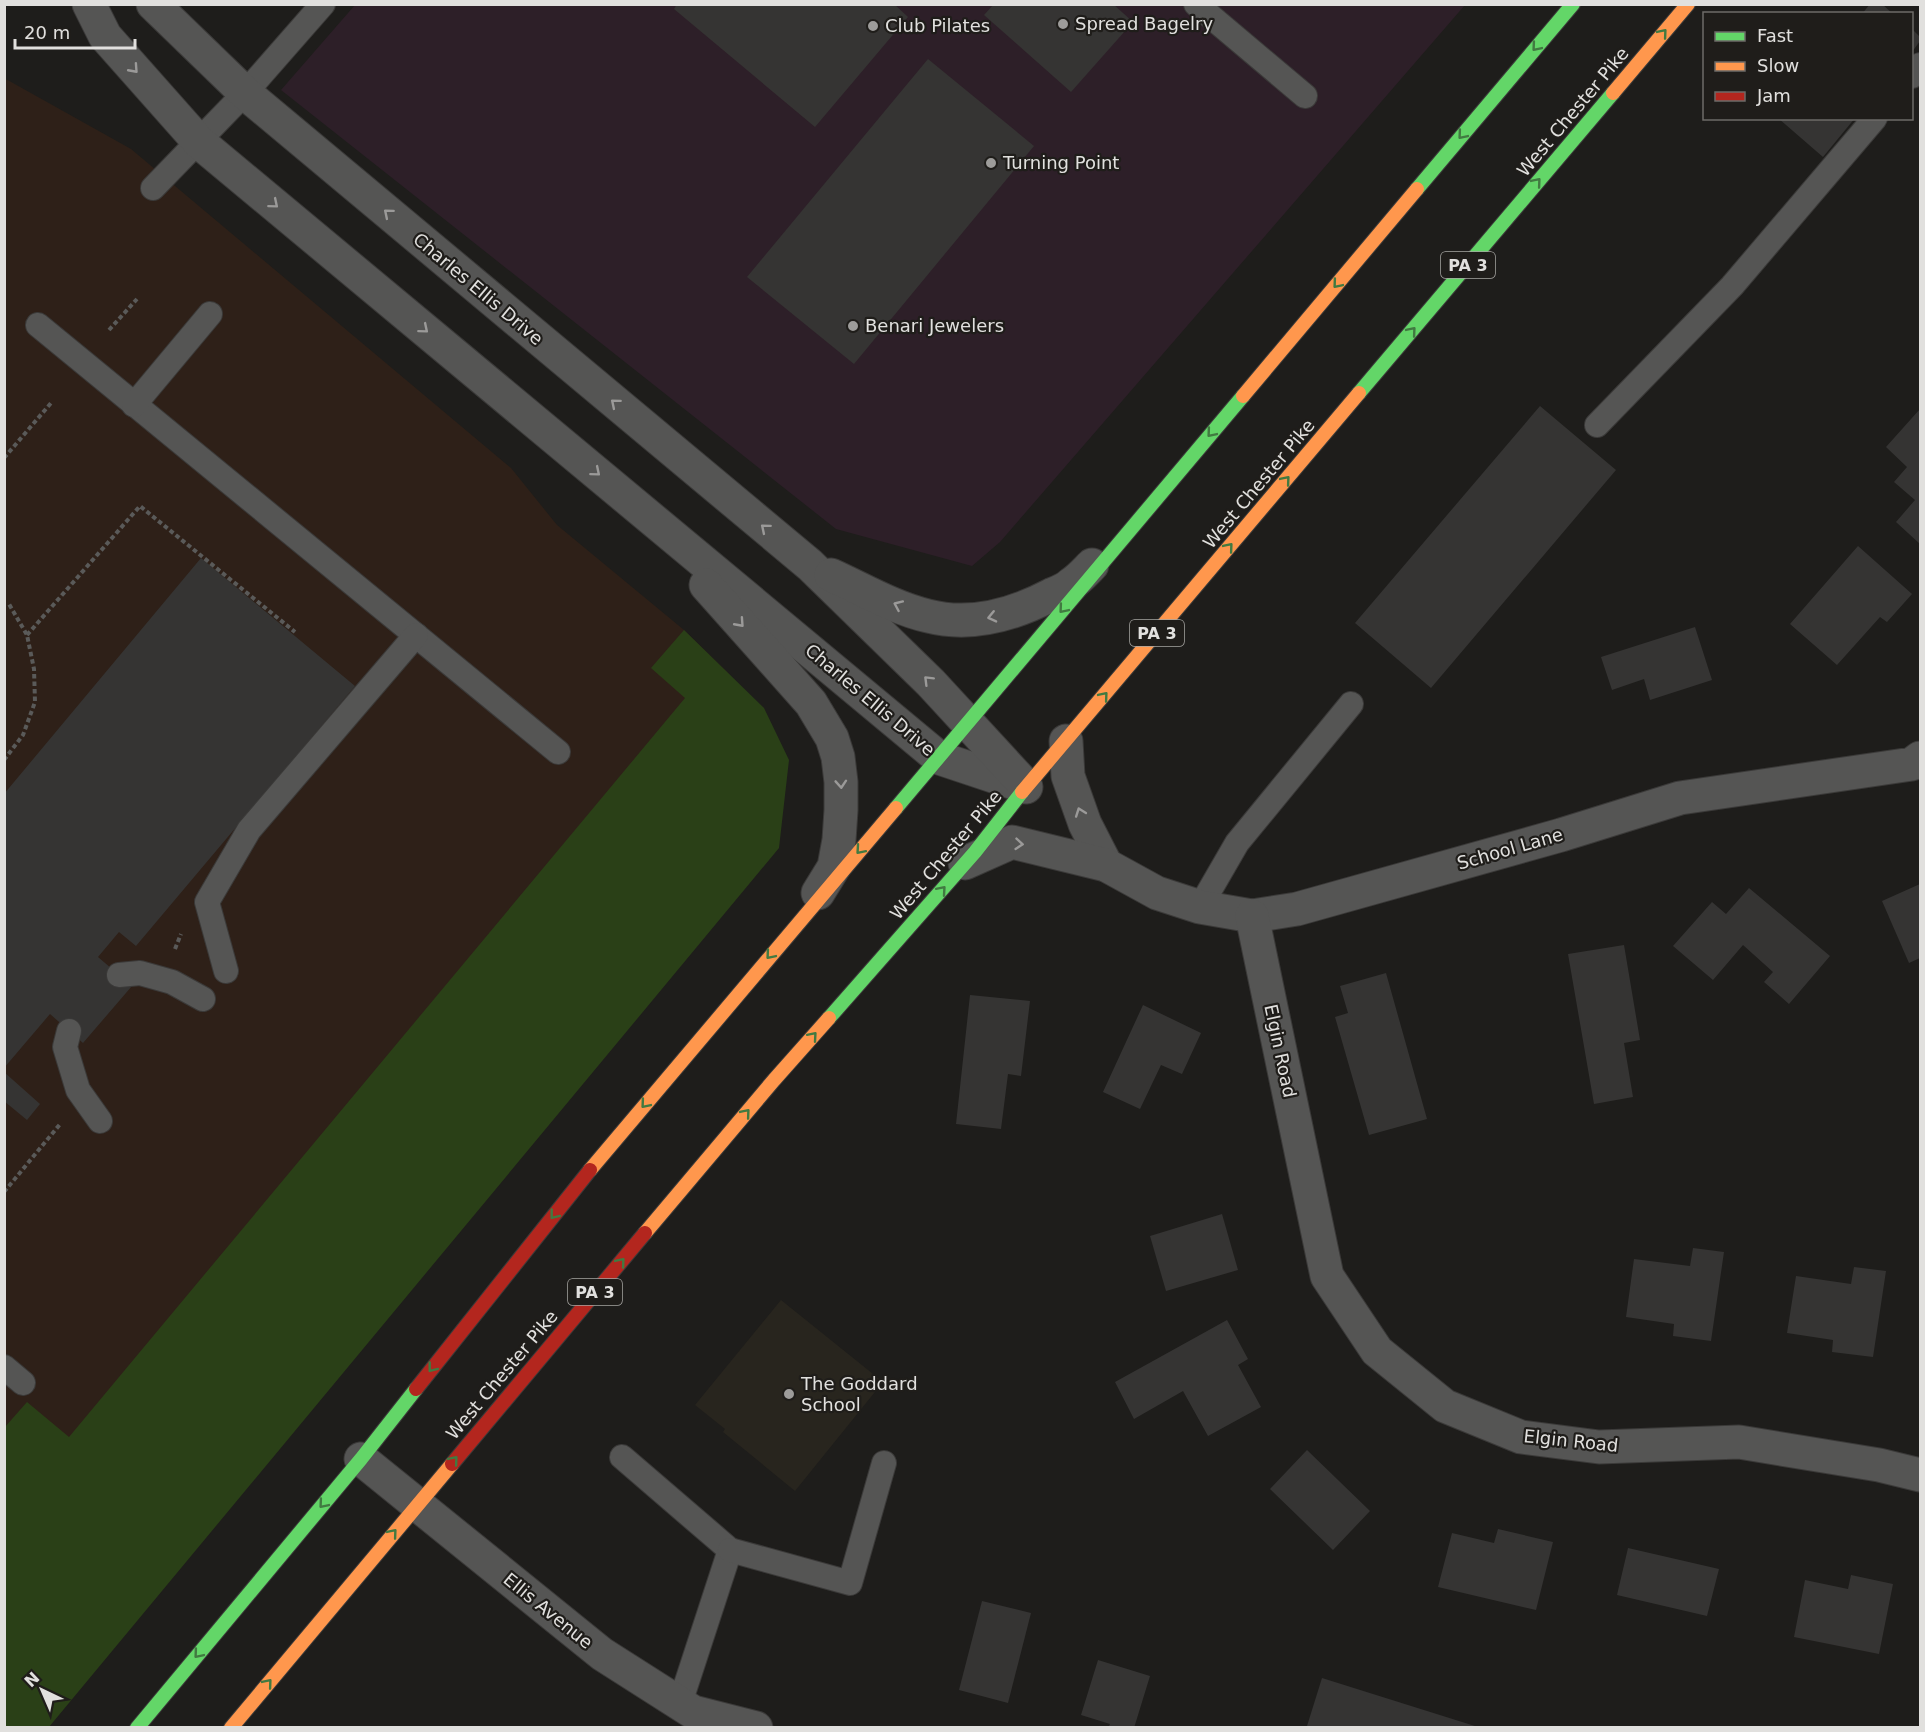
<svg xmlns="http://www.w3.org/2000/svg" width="1925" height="1732" viewBox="0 0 1925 1732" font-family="'DejaVu Sans',sans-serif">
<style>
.commercial{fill:#2d1f28}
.built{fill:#28251e}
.medical{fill:#2e2018}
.green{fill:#2a4017}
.building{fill:#353433}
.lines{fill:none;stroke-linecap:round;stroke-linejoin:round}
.lane-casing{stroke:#3b3a39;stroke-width:26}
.street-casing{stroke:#3b3a39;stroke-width:35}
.fast-casing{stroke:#3b3a39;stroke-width:16}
.slow-casing{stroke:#3b3a39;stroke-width:16}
.jam-casing{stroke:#3b3a39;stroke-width:16}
.path{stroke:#5a5a59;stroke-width:4;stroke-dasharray:4.5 3;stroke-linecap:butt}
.lane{stroke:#555554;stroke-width:24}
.street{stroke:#555554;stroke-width:33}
.fast{stroke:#63d668;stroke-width:14}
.slow{stroke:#ff974d;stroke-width:14}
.jam{stroke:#b3261e;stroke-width:14}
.oneway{stroke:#417a41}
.oneway2{stroke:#9b9a99}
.poi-dot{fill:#9d9c9a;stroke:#1f1d1a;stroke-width:2}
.labels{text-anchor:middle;stroke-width:4.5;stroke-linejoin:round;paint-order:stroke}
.shield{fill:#1f1d1a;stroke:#a7a6a3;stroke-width:1.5}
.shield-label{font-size:16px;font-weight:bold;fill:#e1e0de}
.poi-label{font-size:18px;fill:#e1e0de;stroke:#1f1d1a;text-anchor:start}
.street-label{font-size:18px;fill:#e1e0de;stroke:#1f1d1a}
</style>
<rect width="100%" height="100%" fill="#1e1d1b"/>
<path class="commercial" d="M355,5H1465L1000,542L972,566L836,529L281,90Z"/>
<path class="built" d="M781,1300L883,1382L795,1491L723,1432L725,1429L695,1405Z"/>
<path class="medical" d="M4,78L131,149L511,468L557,525L684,630L729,674L16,1520L4,1510Z"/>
<path class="green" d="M684,630L764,708L789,760L779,848L49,1727H5V1427L27,1402L69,1437L685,698L651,668Z"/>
<g class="building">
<path d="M677,4H894L908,17L815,127L674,9Z"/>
<path d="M994,4H1113L1133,22L1071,92L984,15Z"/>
<path d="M1870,4H1882L1893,14H1862Z"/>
<path d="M1912,29L1920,37V41L1912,52Z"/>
<path d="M928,59L1034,146L854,364L747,277Z"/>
<path d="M1778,118H1855L1823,157Z"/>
<path d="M1540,406L1616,470L1431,688L1355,623Z"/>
<path d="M1920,409V544L1896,522L1915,500L1894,482L1907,467L1886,447Z"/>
<path d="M1858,546L1912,594L1887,622L1880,617L1837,665L1790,624Z"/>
<path d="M201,558L355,686L136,946L119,932L98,957L132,986L83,1043L50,1014L4,1068V794Z"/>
<path d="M1695,627L1712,680L1650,700L1644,679L1612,690L1601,657Z"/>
<path d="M1920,884V958L1909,963L1882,901Z"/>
<path d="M1749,888L1830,956L1789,1004L1764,982L1773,972L1743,945L1713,980L1673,946L1712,902L1726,914Z"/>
<path d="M1624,945L1640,1040L1624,1043L1633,1097L1594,1104L1568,954Z"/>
<path d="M1386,973L1427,1119L1369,1135L1335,1017L1348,1013L1340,986Z"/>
<path d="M970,995L1030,1001L1021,1076L1008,1074L1001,1129L956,1124Z"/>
<path d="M1143,1005L1201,1033L1182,1074L1161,1065L1140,1109L1103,1092Z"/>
<path d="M4,1072L40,1104L27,1120L4,1101Z"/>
<path d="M1222,1214L1238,1270L1166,1291L1150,1236Z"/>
<path d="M1693,1248L1724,1252L1711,1341L1673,1336L1674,1324L1626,1317L1634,1259L1690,1266Z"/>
<path d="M1854,1267L1886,1271L1873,1357L1832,1352L1833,1340L1787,1333L1796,1276L1851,1284Z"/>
<path d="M1227,1320L1248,1359L1238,1365L1261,1407L1208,1436L1183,1391L1134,1419L1115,1382Z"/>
<path d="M1307,1450L1370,1511L1333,1550L1270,1489Z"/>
<path d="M1498,1529L1553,1542L1536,1610L1438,1587L1452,1533L1494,1543Z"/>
<path d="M1628,1548L1719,1569L1707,1616L1617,1595Z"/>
<path d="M1851,1575L1893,1584L1879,1654L1794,1637L1805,1580L1848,1589Z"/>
<path d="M982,1601L1031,1613L1008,1703L959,1690Z"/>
<path d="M1098,1660L1150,1676L1134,1728H1108L1110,1724L1081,1715Z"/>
<path d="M1322,1678L1478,1727V1728L1307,1726Z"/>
</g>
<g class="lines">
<g class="lane-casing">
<g id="lane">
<path d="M1196,4L1305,96"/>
<path d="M1912,76L1920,65"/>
<path d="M153,188L245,93L323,4"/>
<path d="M38,325L558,752"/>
<path d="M134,405L210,314"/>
<path d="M1597,425L1732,286L1875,118"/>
<path d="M1200,907L1237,843L1351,704"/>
<path d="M226,971L207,902L249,830L416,635"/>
<path d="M119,975L140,973L172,982L203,999"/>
<path d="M69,1031L65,1047L78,1090L100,1121"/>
<path d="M4,1367L23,1383"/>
<path d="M622,1457L730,1550L680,1703"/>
<path d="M730,1550L850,1583L884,1463"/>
</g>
</g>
<g class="street-casing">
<g id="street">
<path d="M89,4L105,36L199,142L939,758L1026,787"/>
<path d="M153,4L245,93L810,565L931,683L1025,785"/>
<path d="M831,575C862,589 894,608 928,616C971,627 1013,615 1051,595C1058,592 1066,589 1071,584C1079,579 1085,572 1092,565"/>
<path d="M706,585L811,703L832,738L838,757L841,782V810L839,840L834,867L818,893"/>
<path d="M1066,741L1068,776L1085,824L1106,865"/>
<path d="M965,863L1012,842L1106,865L1157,893L1200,907L1252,916L1297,909L1561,835L1680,798L1912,764L1920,758"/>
<path d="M1252,916L1327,1276L1377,1351L1445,1406L1521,1437L1599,1447L1739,1442L1879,1465L1920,1475"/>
<path d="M361,1459L602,1654L693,1712L756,1728"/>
</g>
</g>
<g class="fast-casing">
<g id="fast">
<path d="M1417,189L1573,4"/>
<path d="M1359,393L1613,93"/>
<path d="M896,808L1243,396"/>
<path d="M829,1018L975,852L1022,792"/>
<path d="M137,1728L361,1459L416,1389"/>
</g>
</g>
<g class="slow-casing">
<g id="slow">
<path d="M1613,93L1688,4"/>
<path d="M1243,396L1417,189"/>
<path d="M1022,792L1359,393"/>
<path d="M590,1170L896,808"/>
<path d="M645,1233L774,1080L829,1018"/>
<path d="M231,1728L452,1464"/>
</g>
</g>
<g class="jam-casing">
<g id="jam">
<path d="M416,1389L590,1170"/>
<path d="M452,1464L645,1233"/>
</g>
</g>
<g class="path">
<path d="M109,330L137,299"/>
<path d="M4,458L51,403"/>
<path d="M27,635L140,506L295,632"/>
<path d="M4,760L23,735L35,702L34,669L27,635L9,604"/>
<path d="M175,949L181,934"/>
<path d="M4,1192L61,1123"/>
</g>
<use href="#lane" class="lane"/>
<use href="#street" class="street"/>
<use href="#fast" class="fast"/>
<use href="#slow" class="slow"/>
<use href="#jam" class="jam"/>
</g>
<defs><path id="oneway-chevron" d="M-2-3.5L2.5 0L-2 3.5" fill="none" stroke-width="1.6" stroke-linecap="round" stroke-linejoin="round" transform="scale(1.5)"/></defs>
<g class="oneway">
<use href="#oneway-chevron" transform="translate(1663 33) rotate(-50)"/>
<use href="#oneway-chevron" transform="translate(1536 47) rotate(130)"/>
<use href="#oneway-chevron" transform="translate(1462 135) rotate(130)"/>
<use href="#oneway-chevron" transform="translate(1537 182) rotate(-50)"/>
<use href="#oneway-chevron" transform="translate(1337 284) rotate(130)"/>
<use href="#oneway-chevron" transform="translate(1412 331) rotate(-50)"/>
<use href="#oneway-chevron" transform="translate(1211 433) rotate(130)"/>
<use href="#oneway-chevron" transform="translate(1286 480) rotate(-50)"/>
<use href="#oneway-chevron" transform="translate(1229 547) rotate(-50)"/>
<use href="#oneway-chevron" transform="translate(1063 609) rotate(130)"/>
<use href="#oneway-chevron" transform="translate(1104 696) rotate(-50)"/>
<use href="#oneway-chevron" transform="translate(860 850) rotate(131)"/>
<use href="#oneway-chevron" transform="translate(942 890) rotate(-49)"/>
<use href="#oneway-chevron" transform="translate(770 955) rotate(130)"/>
<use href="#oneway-chevron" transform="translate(813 1036) rotate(-49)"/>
<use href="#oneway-chevron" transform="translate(645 1104) rotate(130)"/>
<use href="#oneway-chevron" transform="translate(746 1113) rotate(-50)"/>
<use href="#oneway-chevron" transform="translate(554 1215) rotate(128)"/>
<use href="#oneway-chevron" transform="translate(621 1262) rotate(-50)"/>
<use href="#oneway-chevron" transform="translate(432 1368) rotate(128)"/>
<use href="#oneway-chevron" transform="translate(454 1460) rotate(-50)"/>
<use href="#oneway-chevron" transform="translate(323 1504) rotate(130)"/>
<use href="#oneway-chevron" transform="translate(393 1533) rotate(-50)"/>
<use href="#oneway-chevron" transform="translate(198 1654) rotate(130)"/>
<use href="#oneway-chevron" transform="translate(268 1683) rotate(-50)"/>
</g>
<g class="oneway2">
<use href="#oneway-chevron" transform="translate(134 69) rotate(48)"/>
<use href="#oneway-chevron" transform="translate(274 204) rotate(40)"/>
<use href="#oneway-chevron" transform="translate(388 213) rotate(-140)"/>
<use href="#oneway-chevron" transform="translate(424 329) rotate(40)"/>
<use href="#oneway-chevron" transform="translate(615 403) rotate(-140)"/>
<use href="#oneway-chevron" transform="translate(596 472) rotate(40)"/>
<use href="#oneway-chevron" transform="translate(765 528) rotate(-140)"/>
<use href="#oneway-chevron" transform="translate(898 605) rotate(-156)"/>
<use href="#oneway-chevron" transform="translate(992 617) rotate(167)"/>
<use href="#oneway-chevron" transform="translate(740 623) rotate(48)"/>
<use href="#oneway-chevron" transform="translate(928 680) rotate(-135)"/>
<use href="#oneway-chevron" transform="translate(841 784) rotate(86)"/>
<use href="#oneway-chevron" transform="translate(1080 812) rotate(-110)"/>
<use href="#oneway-chevron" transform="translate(1019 844) rotate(5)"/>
</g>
<g class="poi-dot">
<circle cx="1063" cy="24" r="6"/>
<circle cx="873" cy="26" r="6"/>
<circle cx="991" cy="163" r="6"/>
<circle cx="853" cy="326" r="6"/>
<circle cx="789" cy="1394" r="6"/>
</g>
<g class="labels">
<g class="shield">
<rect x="1441" y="252" width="54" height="26" rx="4.5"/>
<rect x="1130" y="620" width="54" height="26" rx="4.5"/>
<rect x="568" y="1279" width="54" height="26" rx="4.5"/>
</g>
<g class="shield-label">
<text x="1468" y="271">PA 3</text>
<text x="1157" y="639">PA 3</text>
<text x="595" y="1298">PA 3</text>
</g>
<g class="poi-label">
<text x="1075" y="30">Spread Bagelry</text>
<text x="885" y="32">Club Pilates</text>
<text x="1003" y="169">Turning Point</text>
<text x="865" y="332">Benari Jewelers</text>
<text x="801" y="1390">The Goddard<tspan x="801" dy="21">School</tspan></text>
</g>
<g class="street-label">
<text transform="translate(1573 112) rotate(-50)" y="6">West Chester Pike</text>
<text transform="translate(478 289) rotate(40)" y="6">Charles Ellis Drive</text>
<text transform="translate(1259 484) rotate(-50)" y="6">West Chester Pike</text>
<text transform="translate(870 700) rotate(40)" y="6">Charles Ellis Drive</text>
<text transform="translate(1510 849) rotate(-16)" y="6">School Lane</text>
<text transform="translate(946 855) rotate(-50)" y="6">West Chester Pike</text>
<text transform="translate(1280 1051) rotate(78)" y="6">Elgin Road</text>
<text transform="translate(502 1375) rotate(-50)" y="6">West Chester Pike</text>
<text transform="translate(1571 1441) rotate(6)" y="6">Elgin Road</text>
<text transform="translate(548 1611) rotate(39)" y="6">Ellis Avenue</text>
</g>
</g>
<rect width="1925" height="1732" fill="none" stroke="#e1e0de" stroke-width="12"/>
<rect x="1703" y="12" width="210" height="108" fill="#1f1d1a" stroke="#6d6b68" stroke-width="1.5"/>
<rect x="1715" y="32" width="30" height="9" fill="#63d668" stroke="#6d6b68" stroke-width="1.5"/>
<text x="1757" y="42" font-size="18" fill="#e1e0de">Fast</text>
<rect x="1715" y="62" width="30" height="9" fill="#ff974d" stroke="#6d6b68" stroke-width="1.5"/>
<text x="1757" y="72" font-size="18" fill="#e1e0de">Slow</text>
<rect x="1715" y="92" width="30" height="9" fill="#b3261e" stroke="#6d6b68" stroke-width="1.5"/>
<text x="1757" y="102" font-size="18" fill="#e1e0de">Jam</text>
<g transform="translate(42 1690) rotate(316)" stroke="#1f1d1a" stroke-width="4.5" paint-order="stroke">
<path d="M0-4.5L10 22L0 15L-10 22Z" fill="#e1e0de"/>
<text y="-9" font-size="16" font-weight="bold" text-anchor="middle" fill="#e1e0de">N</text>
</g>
<path d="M15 39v9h120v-9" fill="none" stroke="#e1e0de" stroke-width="3"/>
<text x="24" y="39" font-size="18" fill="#e1e0de" stroke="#1f1d1a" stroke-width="4.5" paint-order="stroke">20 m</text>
</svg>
